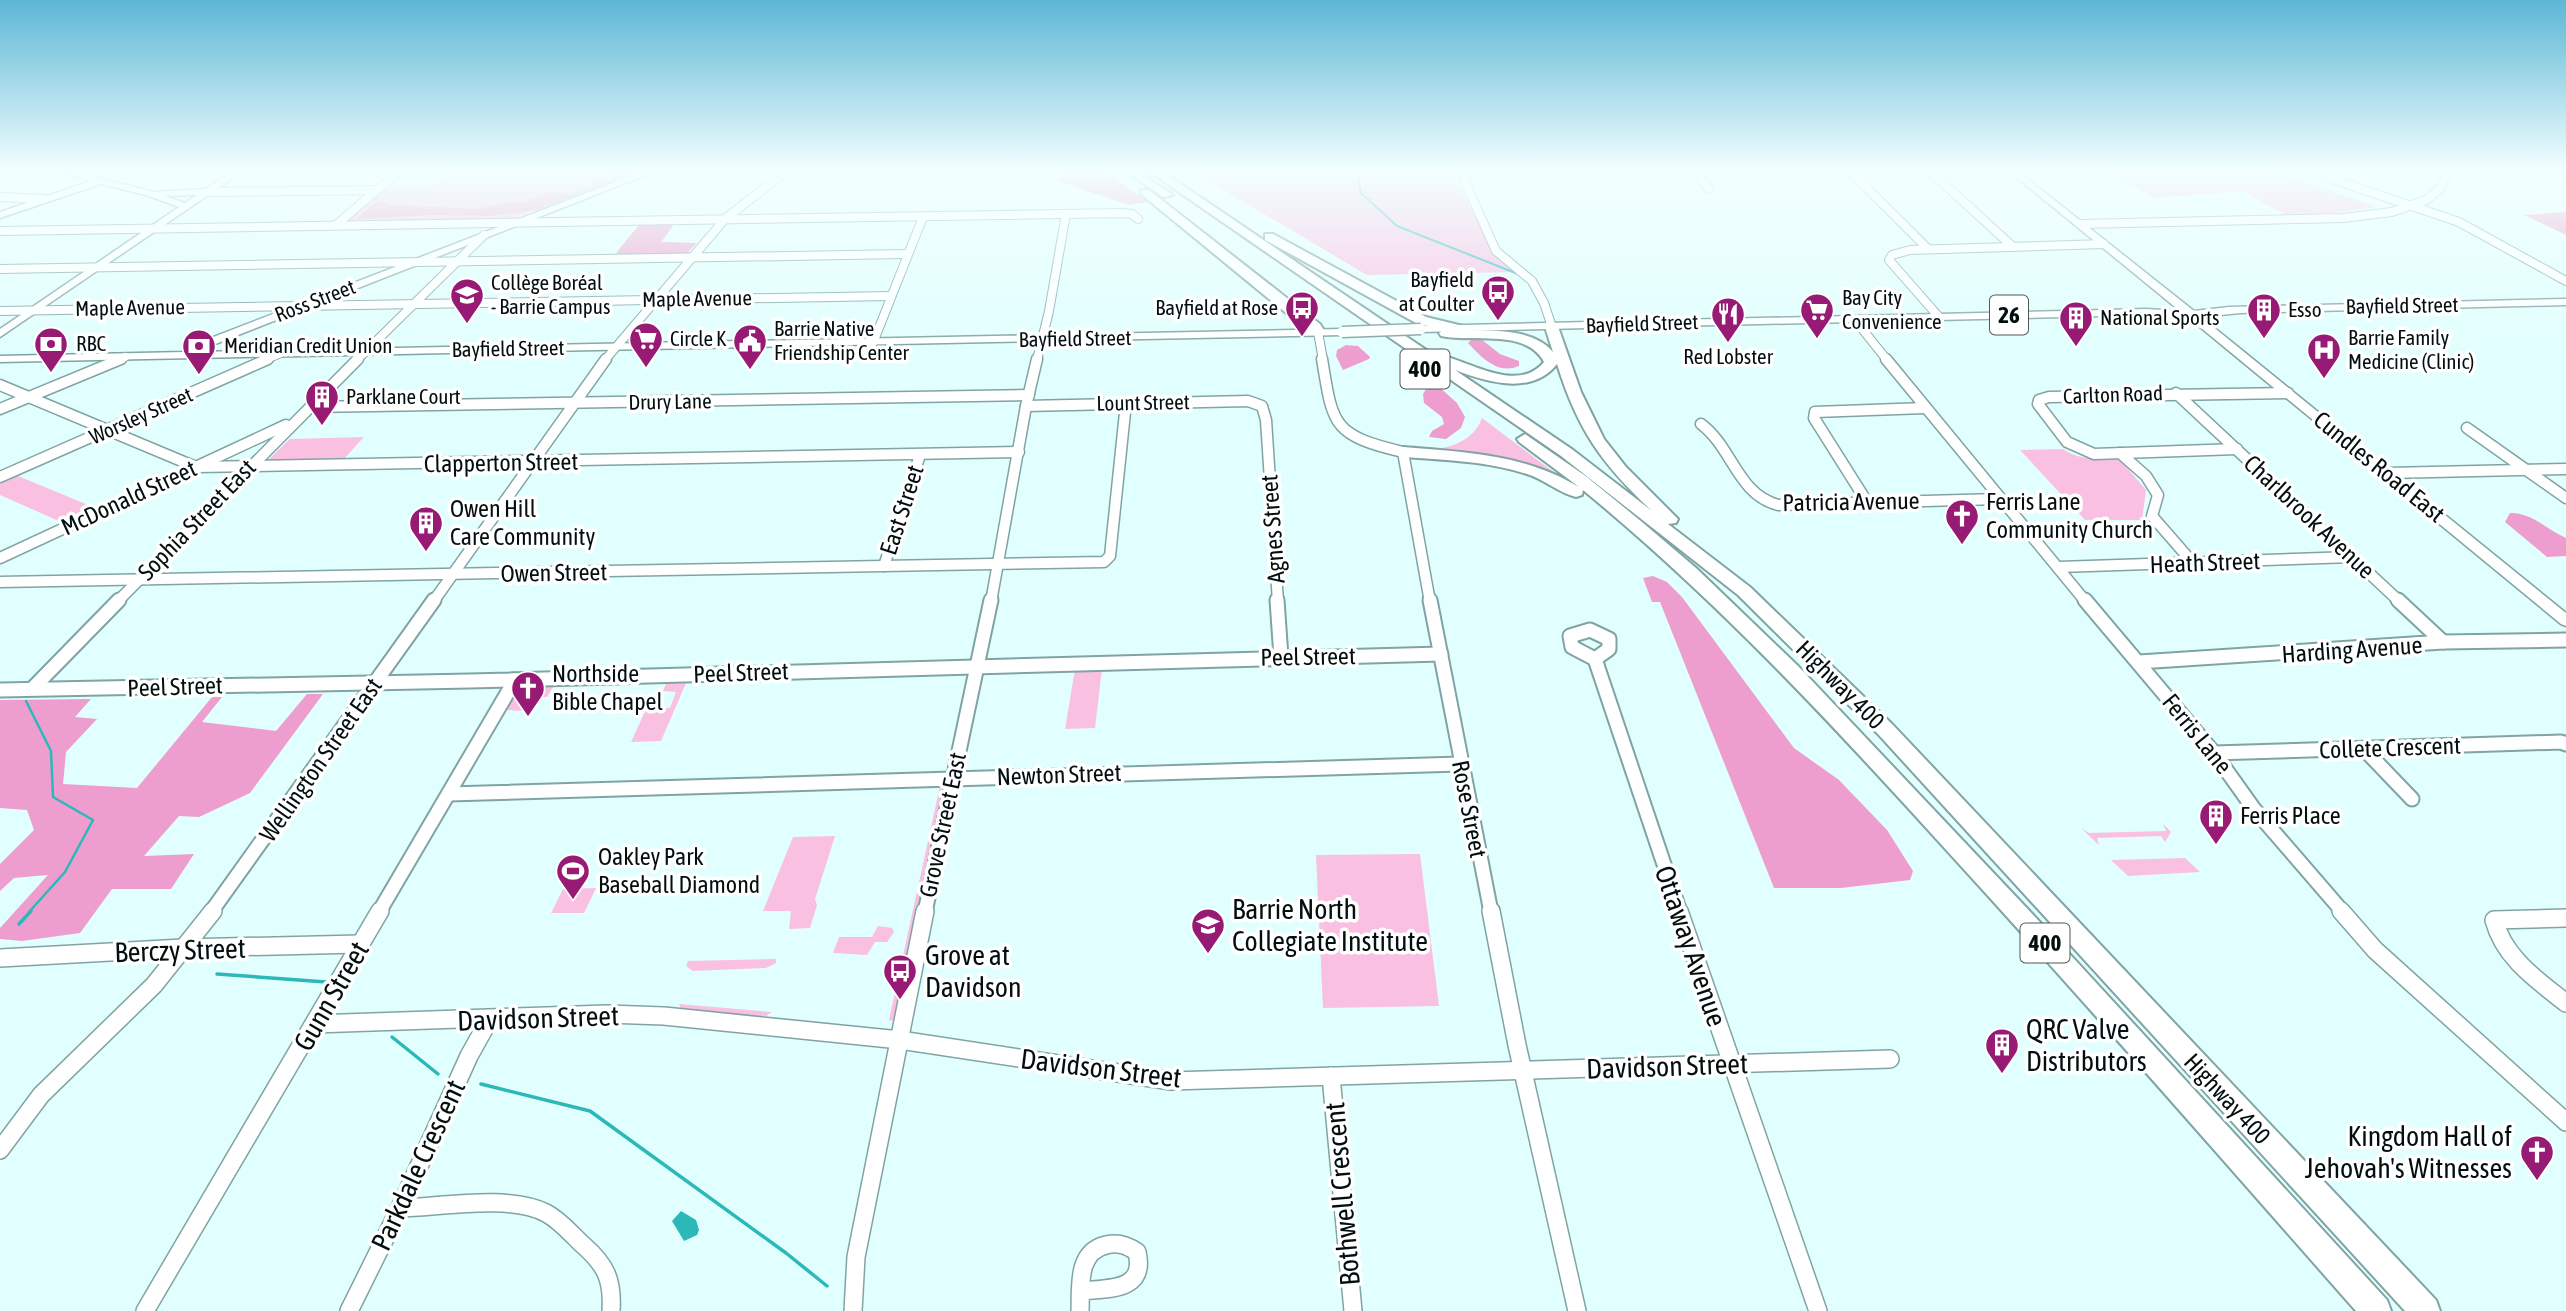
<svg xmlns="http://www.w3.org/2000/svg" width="2566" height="1311" viewBox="0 0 2566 1311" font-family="'Asap Condensed',sans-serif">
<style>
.green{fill:#fac0e2}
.forest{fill:#ed9ece}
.water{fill:#2cb8b9}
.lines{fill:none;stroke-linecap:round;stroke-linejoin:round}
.stream-far2{stroke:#2cb8b9;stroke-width:2}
.stream-far1{stroke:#2cb8b9;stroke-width:2.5}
.stream{stroke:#2cb8b9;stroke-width:3.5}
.minor-far3-casing{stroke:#80a4a3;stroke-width:10}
.minor-far2-casing{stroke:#80a4a3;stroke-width:13}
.minor-far1-casing{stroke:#80a4a3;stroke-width:17}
.minor-casing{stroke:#80a4a3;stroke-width:20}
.major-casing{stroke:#80a4a3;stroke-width:3}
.highway-casing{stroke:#80a4a3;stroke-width:4}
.minor-far3{stroke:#fff;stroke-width:8}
.minor-far2{stroke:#fff;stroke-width:10}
.minor-far1{stroke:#fff;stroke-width:13}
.minor{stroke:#fff;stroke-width:17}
.major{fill:#fff;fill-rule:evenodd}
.highway{fill:#fff;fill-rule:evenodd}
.major-bridge-casing{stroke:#80a4a3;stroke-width:13;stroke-linecap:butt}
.major-bridge{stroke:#fff;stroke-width:10}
.labels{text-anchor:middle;stroke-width:7;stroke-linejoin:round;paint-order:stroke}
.far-poi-label{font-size:21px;fill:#030f0f;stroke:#fff;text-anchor:start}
.far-street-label{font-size:21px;fill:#030f0f;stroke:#fff}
.shield{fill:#fff;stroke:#4f5757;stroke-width:2}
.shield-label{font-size:23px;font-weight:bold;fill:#030f0f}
.street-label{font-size:24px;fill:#030f0f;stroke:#fff}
.poi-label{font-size:24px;fill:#030f0f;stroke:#fff;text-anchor:start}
.near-poi-label{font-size:28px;fill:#030f0f;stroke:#fff;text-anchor:start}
.near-street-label{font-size:28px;fill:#030f0f;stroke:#fff}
</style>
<rect width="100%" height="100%" fill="#e1fffe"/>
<g class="green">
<path d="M449,172H642L514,218L347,221L388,187L432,186Z"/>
<path d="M1193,172H1458L1454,177L1493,251L1514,272L1367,275Z"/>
<path d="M2109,172H2274L2377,207L2333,213L2284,214L2242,191L2154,198Z"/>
<path d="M1482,418L1563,479L1428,451C1451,447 1473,442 1482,418Z"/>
<path d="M364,437L342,461L266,462L290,439Z"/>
<path d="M2063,449C2079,461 2098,458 2117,456L2146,490L2142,520H2085L2020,450Z"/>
<path d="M18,476L93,507L61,522L0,495V484Z"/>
<path d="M1075,669H1102L1095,728L1065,729Z"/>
<path d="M686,683L661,741L631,742L647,707L670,708L676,692L663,691L666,684Z"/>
<path d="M553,687L547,697L529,698L521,711L507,710L520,688Z"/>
<path d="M940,786L944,789L894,1021L889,1020Z"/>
<path d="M2163,824L2171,832L2165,842L2161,836L2097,838L2099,845L2081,828L2089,833L2166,831Z"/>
<path d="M835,836L815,899L817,905L810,928L789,929L791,911H763L793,837Z"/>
<path d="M1420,854L1439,1006L1323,1008L1316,855Z"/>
<path d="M2185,858L2200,872L2128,876L2111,860Z"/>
<path d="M596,888L584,913H551L563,889Z"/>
<path d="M878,926L892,928L894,932L887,942H875L867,955L833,953L839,937H872Z"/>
<path d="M776,959V963L766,968L693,971L686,966L688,961Z"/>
<path d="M679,1004L772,1012L766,1016L681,1010Z"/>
</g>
<g class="forest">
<path d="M636,172L536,210L491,216L433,215L356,219L378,200L389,205L479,209L506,203H523L549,193L569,194L596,186L593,180L601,175Z"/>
<path d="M1061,172H1106L1148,202L1129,205L1058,181Z"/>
<path d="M2566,212V235L2524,215Z"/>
<path d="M670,222L673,226L661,242L697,243L687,253L619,256L616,253L639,225Z"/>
<path d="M1472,339H1481L1500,354L1519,361V366C1498,375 1482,358 1468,343Z"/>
<path d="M1346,345L1358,346L1370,357L1369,359L1343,370L1336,356L1337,350Z"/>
<path d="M1437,385L1457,403L1465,417L1461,428L1446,439L1429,437L1432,431L1444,424L1442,417L1424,403L1423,394L1428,386Z"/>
<path d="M2510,513C2533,513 2546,529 2566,538V556L2547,557L2505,522Z"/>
<path d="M1653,576L1667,582L1682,597L1794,748L1839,780L1887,830L1913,871L1910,880L1841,888H1774L1660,602H1652L1643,578Z"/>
<path d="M307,694H323L250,793L199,817L179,816L144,856L194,854L171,889H112L80,933L22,941L0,939V928L48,875L14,878L0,891V864L34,830L27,810L0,808V700L91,699L75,717L97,719L66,752L63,784L137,788L212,697H222L202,722L276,731Z"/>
</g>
<path class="water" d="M681,1211L696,1220L699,1230L697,1235L684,1241L672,1221Z"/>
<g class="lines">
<path class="stream-far2" d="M1357,172L1361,193L1397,226L1518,274"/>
<path class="stream-far1" d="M26,701L51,751L53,797L93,820L65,872L29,912"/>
<g class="stream">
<path d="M19,924L31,911"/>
<path d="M217,974L326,982"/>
<path d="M392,1037L438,1074"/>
<path d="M481,1084L590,1111L786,1253L827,1286"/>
</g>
<g class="minor-far3-casing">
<g id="minor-far3">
<path d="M1467,172L1465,182L1496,251L1532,281L1544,303L1552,327"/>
<path d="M1695,172L1709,189"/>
<path d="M1851,172L1928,249"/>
<path d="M1931,172L2012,246"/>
<path d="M2311,172L2459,222L2566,281"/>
<path d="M208,192L377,190"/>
<path d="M0,197L44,199"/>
<path d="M2080,224L2343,218L2392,212L2426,200L2440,189L2447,172"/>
<path d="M336,225L398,172"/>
<path d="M0,231L1122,213L1132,214L1138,219"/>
<path d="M0,269L906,254"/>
<path d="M0,311L890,296"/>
<path d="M1939,317L1889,260L1892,255L1910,250L2104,244"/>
<path d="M1855,320L1887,360"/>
<path d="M1318,332L1323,360"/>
<path d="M873,343L923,217"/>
<path d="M117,360L125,357"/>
<path d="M264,360L281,353"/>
<path d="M357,360L484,235"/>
<path d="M605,360L725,219L785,172"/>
<path d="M1037,360L1049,311L1066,214"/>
</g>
</g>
<g class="minor-far2-casing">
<g id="minor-far2">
<path d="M1322,359C1333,426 1332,435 1403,452L1430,602"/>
<path d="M1886,359L2086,602"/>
<path d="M0,385L196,467L1019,452"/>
<path d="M2176,393L2400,602"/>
<path d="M1026,406L1248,401L1262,406L1266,420L1278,602"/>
<path d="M310,407L1029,395"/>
<path d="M0,409L121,359"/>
<path d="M1701,424C1733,448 1737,494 1778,505L1999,499"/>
<path d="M2467,428L2566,498"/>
<path d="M2237,449L2094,454L2067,442L2038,404L2039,400L2049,397L2288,393"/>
<path d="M2120,453L2146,476L2158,495L2152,516L2193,563"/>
<path d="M2388,473L2566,469"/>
<path d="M0,477L268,359"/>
<path d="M1867,502L1814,418L1815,412L1925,408"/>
<path d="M0,558L286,425"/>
<path d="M884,566L920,455"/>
<path d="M2059,567L2352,557"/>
<path d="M0,582L1104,562L1110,556L1126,403"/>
<path d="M117,602L358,359"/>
<path d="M433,602L606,359"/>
<path d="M991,602L1026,406L1037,359"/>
</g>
</g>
<g class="minor-far1-casing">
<g id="minor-far1">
<path d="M1277,600L1281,657"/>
<path d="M1430,600L1491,912"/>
<path d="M2085,600L2214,753L2254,809L2343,912"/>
<path d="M2398,600L2443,642"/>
<path d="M1590,630L1609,639V649L1595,659L1572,647L1570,636Z"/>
<path d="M1595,659L1680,912"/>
<path d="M2139,662L2443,642L2566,640"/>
<path d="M33,688L119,600"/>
<path d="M0,690L470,681L1441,654"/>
<path d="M2364,749L2412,799"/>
<path d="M2214,753L2561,742L2566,744"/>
<path d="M449,794L1460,764"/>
<path d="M211,912L434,600"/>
<path d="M379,912L515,680"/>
<path d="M925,912L991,600"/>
</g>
</g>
<g class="minor-casing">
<g id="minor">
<path d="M1491,911L1517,1045L1577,1311"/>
<path d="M1679,911L1818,1311"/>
<path d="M2341,911L2375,950L2566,1122"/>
<path d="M2566,918L2494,920C2504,958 2537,980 2566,1003"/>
<path d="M0,958L183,948L360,944"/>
<path d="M314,1024L607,1014L664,1016L900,1040L1171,1081L1890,1059"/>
<path d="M1331,1076L1353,1311"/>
<path d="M0,1150L41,1095L154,985L213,911"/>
<path d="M400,1208C441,1207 509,1194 546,1213C561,1221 571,1234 583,1245C606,1265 613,1280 611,1311"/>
<path d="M145,1311L380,911"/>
<path d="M349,1311L400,1208L469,1056L489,1020"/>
<path d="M853,1311L856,1257L925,911"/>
<path d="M1080,1311C1081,1288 1076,1252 1106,1245C1118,1242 1127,1245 1137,1252C1146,1291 1110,1288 1082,1291"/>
</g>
</g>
<g class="major-casing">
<g id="major">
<path d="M62,172H76L154,192L206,189L231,172H242L0,337V329L179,207L146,195L101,184L0,218V212L91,181ZM197,195L185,203L165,196Z"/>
<path d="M641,172H654L195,352L1342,329L1348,332L1342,335L0,362V356L184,352L185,348Z"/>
<path d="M2010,172H2019L2194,311L2229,307L2566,299V305L2240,313L2201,317L2566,613V626L2561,624L2189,318L2146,315L1421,332L1415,329L1421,326L2146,309L2180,311Z"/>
</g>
</g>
<g class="highway-casing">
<g id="highway">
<path d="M1127,172H1139L1173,195L1163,197Z"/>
<path d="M1150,172H1163L1441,360L1447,357C1476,365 1519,392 1544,362C1526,328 1472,343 1441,336L1439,333L1443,330L1416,323L1265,240V234H1273L1426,317L1463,326L1464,330C1492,331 1533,328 1553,352L1545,327L1547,324H1557L1581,392L1604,439L1626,467L1678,519L1676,523L1668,524L1750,587L1892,724L2436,1300L2440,1311H2405L1878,734L1738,595L1561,456ZM1557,364C1578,431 1602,464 1652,511L1573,450L1455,370C1487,382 1532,396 1557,364Z"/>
<path d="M1141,190H1149L1320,324L1325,332L1323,335H1313L1141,194Z"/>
<path d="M1525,434L1587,477L1642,522L1696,568L1798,666L2055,938L2387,1300L2391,1311H2356C2221,1158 2087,1004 1949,853C1833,725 1717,600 1583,490L1582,495L1576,497C1559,493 1544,479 1527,474C1487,461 1444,460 1403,457L1395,452L1403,447C1464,452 1525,454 1579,487L1519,442L1517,439Z"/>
</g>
</g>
<use href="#minor-far3" class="minor-far3"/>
<use href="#minor-far2" class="minor-far2"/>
<use href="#minor-far1" class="minor-far1"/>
<use href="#minor" class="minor"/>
<use href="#major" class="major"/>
<use href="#highway" class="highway"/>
<g class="major-bridge-casing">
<path id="major-bridge" d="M1342,332L1421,329"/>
</g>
<use href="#major-bridge" class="major-bridge"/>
</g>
<linearGradient id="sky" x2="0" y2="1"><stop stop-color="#5db6d5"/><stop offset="0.48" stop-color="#f2ffff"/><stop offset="1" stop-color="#f2ffff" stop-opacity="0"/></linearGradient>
<rect width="2566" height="355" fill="url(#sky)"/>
<defs>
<g id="bus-pin" transform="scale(1.75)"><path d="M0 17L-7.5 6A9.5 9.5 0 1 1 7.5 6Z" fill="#971b74" stroke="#fff"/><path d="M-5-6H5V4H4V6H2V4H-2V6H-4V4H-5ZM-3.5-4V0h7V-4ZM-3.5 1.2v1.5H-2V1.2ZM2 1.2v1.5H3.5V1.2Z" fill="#fff"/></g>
<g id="university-pin" transform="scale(1.75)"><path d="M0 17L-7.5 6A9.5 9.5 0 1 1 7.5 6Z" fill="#971b74" stroke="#fff"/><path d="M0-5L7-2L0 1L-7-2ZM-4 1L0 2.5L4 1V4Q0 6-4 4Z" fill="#fff"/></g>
<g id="supermarket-pin" transform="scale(1.75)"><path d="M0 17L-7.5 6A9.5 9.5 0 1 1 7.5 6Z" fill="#971b74" stroke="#fff"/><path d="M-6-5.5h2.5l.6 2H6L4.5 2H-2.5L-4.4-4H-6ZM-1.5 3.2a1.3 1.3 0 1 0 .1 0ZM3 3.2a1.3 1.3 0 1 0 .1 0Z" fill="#fff"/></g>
<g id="building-pin" transform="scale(1.75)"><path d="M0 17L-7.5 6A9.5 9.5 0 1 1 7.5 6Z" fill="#971b74" stroke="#fff"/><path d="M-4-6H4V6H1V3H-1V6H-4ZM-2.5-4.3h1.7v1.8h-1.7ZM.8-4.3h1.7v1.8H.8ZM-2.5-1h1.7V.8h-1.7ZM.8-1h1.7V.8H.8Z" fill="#fff"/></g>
<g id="restaurant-pin" transform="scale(1.75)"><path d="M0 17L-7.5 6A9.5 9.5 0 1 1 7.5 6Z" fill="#971b74" stroke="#fff"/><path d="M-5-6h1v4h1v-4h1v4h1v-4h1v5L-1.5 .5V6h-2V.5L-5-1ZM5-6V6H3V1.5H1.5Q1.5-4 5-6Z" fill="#fff"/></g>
<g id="civic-pin" transform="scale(1.75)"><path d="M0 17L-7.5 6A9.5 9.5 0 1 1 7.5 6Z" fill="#971b74" stroke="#fff"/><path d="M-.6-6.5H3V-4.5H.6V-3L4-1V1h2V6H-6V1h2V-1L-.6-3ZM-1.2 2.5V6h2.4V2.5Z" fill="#fff"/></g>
<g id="bank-pin" transform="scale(1.75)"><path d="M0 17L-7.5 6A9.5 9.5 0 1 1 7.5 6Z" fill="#971b74" stroke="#fff"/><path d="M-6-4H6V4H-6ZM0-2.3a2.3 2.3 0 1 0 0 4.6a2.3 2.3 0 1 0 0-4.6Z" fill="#fff"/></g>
<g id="hospital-pin" transform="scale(1.75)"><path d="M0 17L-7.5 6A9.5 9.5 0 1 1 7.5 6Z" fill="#971b74" stroke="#fff"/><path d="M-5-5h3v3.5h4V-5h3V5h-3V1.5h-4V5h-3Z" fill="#fff"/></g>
<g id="church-pin" transform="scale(1.75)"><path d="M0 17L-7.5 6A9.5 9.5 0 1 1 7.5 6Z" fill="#971b74" stroke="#fff"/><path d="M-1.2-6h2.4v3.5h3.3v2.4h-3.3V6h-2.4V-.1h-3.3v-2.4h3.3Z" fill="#fff"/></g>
<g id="stadium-pin" transform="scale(1.75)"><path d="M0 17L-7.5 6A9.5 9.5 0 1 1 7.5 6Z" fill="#971b74" stroke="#fff"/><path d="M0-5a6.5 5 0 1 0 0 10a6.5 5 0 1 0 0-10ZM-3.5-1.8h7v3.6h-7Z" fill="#fff"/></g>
<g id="school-pin" transform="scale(1.75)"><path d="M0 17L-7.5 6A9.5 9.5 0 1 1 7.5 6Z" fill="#971b74" stroke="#fff"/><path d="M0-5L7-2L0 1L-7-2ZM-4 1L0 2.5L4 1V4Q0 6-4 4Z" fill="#fff"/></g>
</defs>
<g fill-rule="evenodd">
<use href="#bus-pin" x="1498" y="292"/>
<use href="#university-pin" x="467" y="295"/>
<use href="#bus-pin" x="1302" y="308"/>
<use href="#supermarket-pin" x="1817" y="310"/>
<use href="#building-pin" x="2264" y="310"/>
<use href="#restaurant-pin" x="1728" y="314"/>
<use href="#building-pin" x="2076" y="318"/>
<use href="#supermarket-pin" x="646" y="339"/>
<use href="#civic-pin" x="750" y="341"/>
<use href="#bank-pin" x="51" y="344"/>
<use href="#bank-pin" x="199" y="346"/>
<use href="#hospital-pin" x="2324" y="350"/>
<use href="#building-pin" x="322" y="397"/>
<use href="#church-pin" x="1962" y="516"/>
<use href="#building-pin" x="426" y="523"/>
<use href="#church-pin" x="528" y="688"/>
<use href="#building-pin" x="2216" y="816"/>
<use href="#stadium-pin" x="573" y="871"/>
<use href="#school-pin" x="1208" y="925"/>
<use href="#bus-pin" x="900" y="971"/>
<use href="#building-pin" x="2002" y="1045"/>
<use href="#church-pin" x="2537" y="1152"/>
</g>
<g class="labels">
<g class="far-poi-label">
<text x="1474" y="287" text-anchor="end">Bayfield<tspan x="1474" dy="24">at Coulter</tspan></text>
<text x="491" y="290">Collège Boréal<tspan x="491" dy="24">- Barrie Campus</tspan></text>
<text x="1842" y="305">Bay City<tspan x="1842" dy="24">Convenience</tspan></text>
<text x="1278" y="315" text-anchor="end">Bayfield at Rose</text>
<text x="2288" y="317">Esso</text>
<text x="2100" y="325">National Sports</text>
<text x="774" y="336">Barrie Native<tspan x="774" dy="24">Friendship Center</tspan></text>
<text x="2348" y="345">Barrie Family<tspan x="2348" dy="24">Medicine (Clinic)</tspan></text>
<text x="670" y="346">Circle K</text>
<text x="76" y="351">RBC</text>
<text x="224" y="353">Meridian Credit Union</text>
<text x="1728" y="364" text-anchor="middle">Red Lobster</text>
<text x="346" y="404">Parklane Court</text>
</g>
<g class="far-street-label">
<text transform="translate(697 299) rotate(-1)" y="7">Maple Avenue</text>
<text transform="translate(315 301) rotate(-21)" y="7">Ross Street</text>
<text transform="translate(2402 306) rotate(-1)" y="7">Bayfield Street</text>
<text transform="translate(130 308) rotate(-1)" y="7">Maple Avenue</text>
<text transform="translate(1642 324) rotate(-2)" y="7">Bayfield Street</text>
<text transform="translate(1075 339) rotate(-1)" y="7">Bayfield Street</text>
<text transform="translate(508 349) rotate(-1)" y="7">Bayfield Street</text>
<text transform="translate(2113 395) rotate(-2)" y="7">Carlton Road</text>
<text transform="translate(670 402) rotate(-1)" y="7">Drury Lane</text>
<text transform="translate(1143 403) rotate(-1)" y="7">Lount Street</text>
<text transform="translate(141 416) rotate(-24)" y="7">Worsley Street</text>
</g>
<g class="shield">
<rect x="1990" y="295.5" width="38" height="39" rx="5"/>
<rect x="1400.5" y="349.5" width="49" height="39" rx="5"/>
<rect x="2020.5" y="923.5" width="49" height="39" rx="5"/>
</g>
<g class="shield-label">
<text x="2009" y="323">26</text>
<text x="1425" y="377">400</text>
<text x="2045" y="951">400</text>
</g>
<g class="street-label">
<text transform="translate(501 463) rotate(-1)" y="8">Clapperton Street</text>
<text transform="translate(2379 467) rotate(39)" y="8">Cundles Road East</text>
<text transform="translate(129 498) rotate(-25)" y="8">McDonald Street</text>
<text transform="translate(1851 502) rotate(-1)" y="8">Patricia Avenue</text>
<text transform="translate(902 510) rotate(-72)" y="8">East Street</text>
<text transform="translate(2309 517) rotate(43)" y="8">Charlbrook Avenue</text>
<text transform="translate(197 520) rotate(-46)" y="8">Sophia Street East</text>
<text transform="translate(1273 529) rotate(-94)" y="8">Agnes Street</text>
<text transform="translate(2205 563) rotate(-2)" y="8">Heath Street</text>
<text transform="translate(554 573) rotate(-1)" y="8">Owen Street</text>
<text transform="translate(2352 650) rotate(-4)" y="8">Harding Avenue</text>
<text transform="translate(1308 657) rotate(-1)" y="8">Peel Street</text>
<text transform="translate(741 673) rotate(-2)" y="8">Peel Street</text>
<text transform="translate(1840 685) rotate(45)" y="8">Highway 400</text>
<text transform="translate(175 687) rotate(-2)" y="8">Peel Street</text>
<text transform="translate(2197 734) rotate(51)" y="8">Ferris Lane</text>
<text transform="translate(2390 748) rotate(-2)" y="8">Collete Crescent</text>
<text transform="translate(321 760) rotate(-55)" y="8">Wellington Street East</text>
<text transform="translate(1059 775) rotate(-2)" y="8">Newton Street</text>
<text transform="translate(1469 809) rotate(79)" y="8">Rose Street</text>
<text transform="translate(943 825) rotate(-78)" y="8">Grove Street East</text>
<text transform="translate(2227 1099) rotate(47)" y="8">Highway 400</text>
</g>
<g class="poi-label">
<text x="1986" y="510">Ferris Lane<tspan x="1986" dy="28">Community Church</tspan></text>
<text x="450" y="517">Owen Hill<tspan x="450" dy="28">Care Community</tspan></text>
<text x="552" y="682">Northside<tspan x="552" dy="28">Bible Chapel</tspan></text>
<text x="2240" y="824">Ferris Place</text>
<text x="598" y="865">Oakley Park<tspan x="598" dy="28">Baseball Diamond</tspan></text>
</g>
<g class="near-poi-label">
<text x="1232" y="919">Barrie North<tspan x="1232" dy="32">Collegiate Institute</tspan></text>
<text x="925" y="965">Grove at<tspan x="925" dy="32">Davidson</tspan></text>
<text x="2026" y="1039">QRC Valve<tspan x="2026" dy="32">Distributors</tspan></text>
<text x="2512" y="1146" text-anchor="end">Kingdom Hall of<tspan x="2512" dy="32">Jehovah's Witnesses</tspan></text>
</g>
<g class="near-street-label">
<text transform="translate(1691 946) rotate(71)" y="10">Ottaway Avenue</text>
<text transform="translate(180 950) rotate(-2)" y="10">Berczy Street</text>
<text transform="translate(331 996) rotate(-60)" y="10">Gunn Street</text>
<text transform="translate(538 1018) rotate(-2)" y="10">Davidson Street</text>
<text transform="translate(1667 1066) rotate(-2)" y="10">Davidson Street</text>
<text transform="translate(1101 1068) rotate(7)" y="10">Davidson Street</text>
<text transform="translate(418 1165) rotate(-65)" y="10">Parkdale Crescent</text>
<text transform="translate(1342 1194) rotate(-95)" y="10">Bothwell Crescent</text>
</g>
</g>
</svg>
